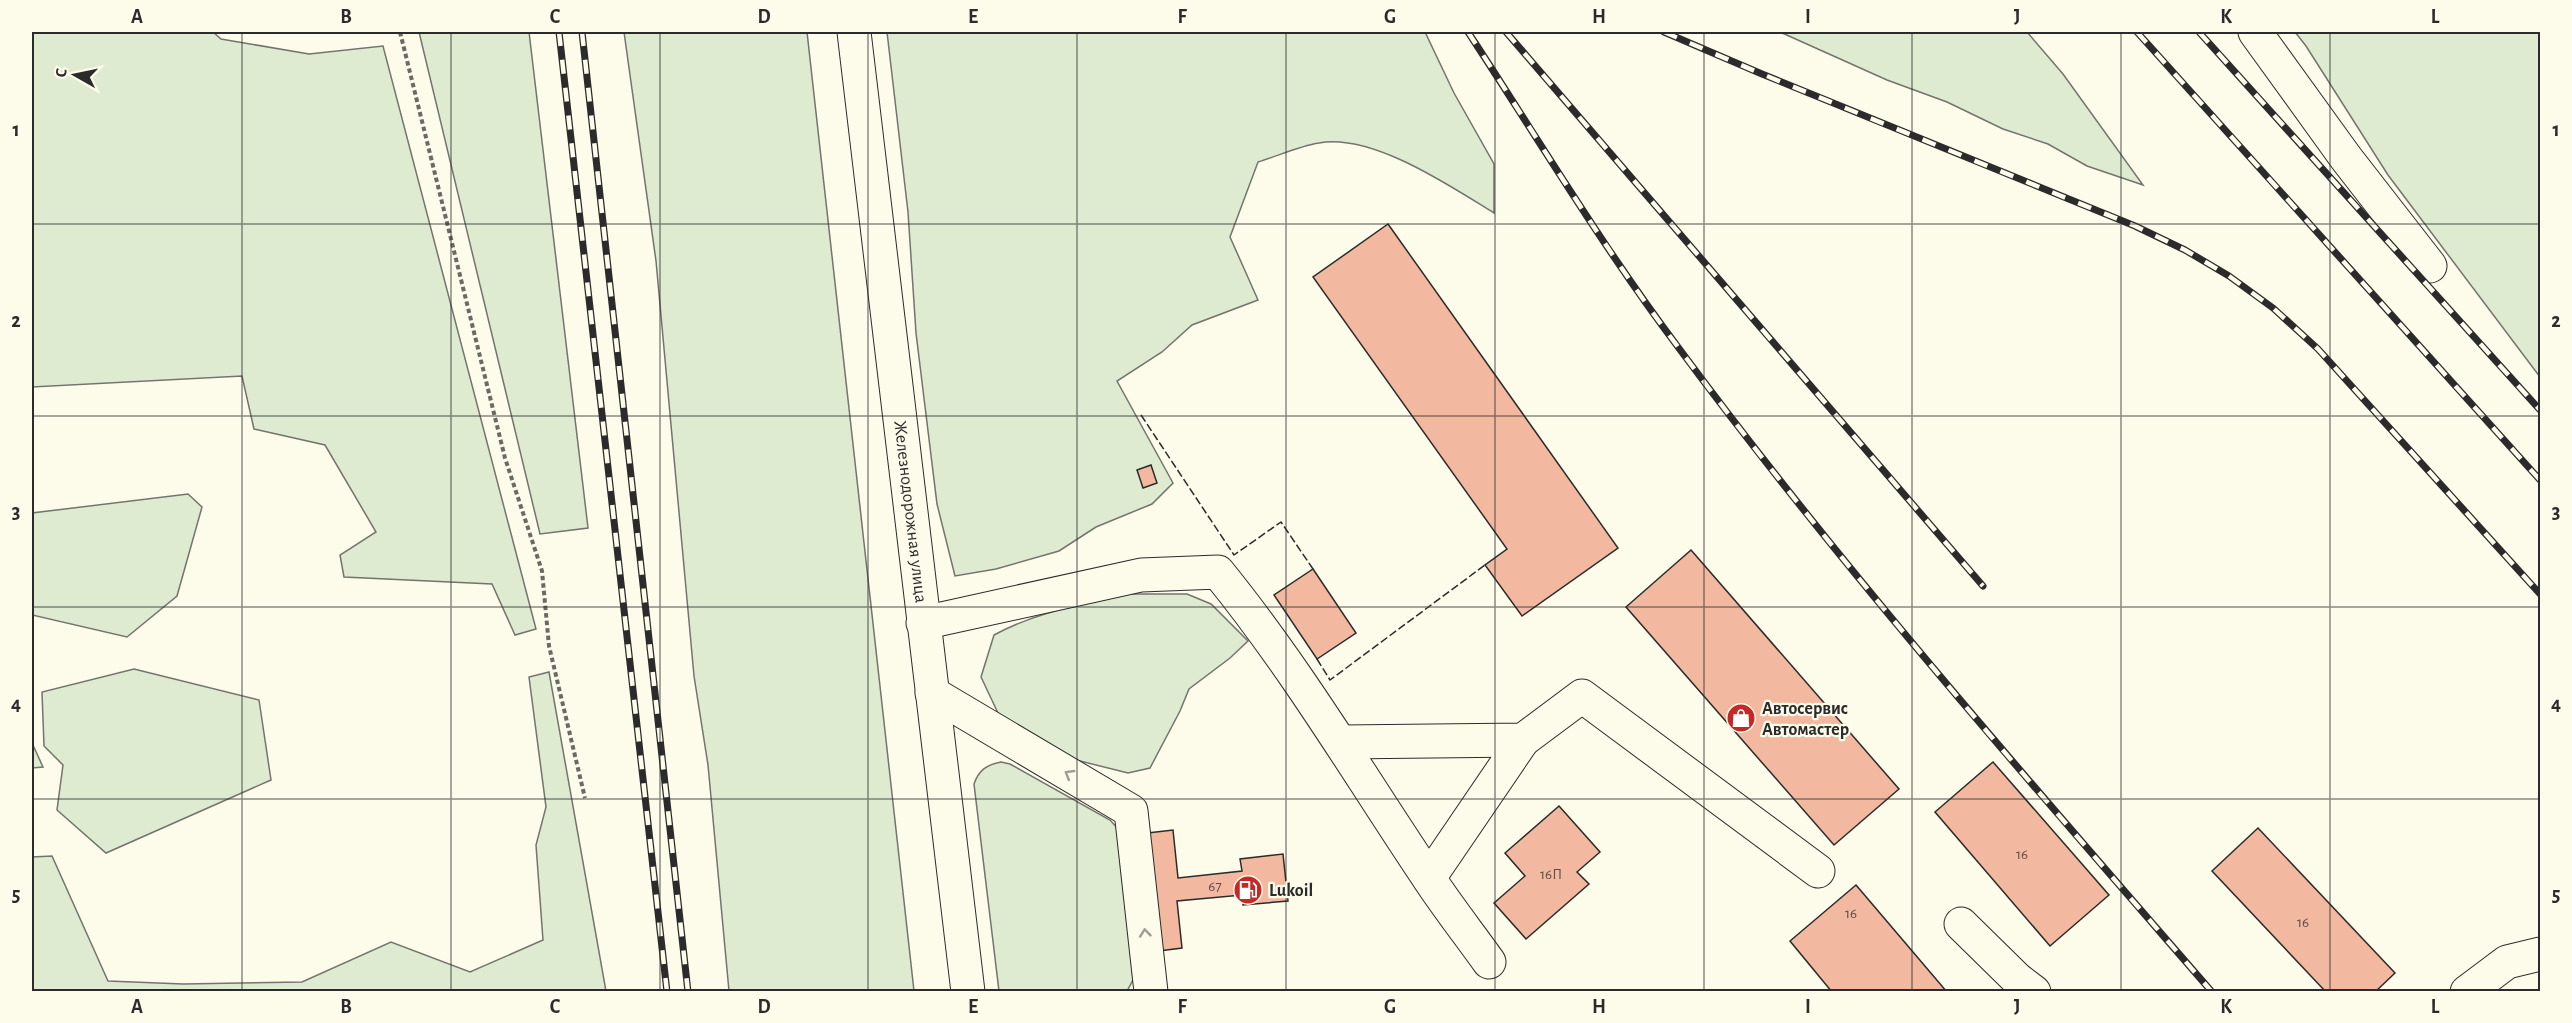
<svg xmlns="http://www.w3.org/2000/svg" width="2572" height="1023" viewBox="0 0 2572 1023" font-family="'Alegreya Sans',sans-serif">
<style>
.green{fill:#deebd1;stroke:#74746e;stroke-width:1.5}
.building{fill:#f2b8a0;stroke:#2b2b2b;stroke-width:1.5}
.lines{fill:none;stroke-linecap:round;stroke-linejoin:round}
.minor-casing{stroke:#2b2b2b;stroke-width:35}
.major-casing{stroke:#2b2b2b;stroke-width:35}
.path{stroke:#6a6964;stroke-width:4;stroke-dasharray:4.5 3;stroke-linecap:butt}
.minor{stroke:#fdfbea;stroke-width:33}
.major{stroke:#fdfbea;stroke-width:33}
.rail-casing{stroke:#2b2b2b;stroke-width:7}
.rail{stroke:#fdfbea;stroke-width:4.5;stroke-dasharray:14;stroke-linecap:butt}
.fence{stroke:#2b2b2b;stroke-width:1.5;stroke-dasharray:8 3;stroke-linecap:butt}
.oneway{stroke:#9e9d94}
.grid{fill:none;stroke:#2b2b2b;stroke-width:1.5;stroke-opacity:0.55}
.labels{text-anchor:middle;stroke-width:4.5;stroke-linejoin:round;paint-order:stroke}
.number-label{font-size:15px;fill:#5d4e48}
.street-label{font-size:18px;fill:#2b2b2b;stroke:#fdfbea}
.poi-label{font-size:18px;font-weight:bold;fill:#2b2b2b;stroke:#fdfbea;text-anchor:start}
.neatline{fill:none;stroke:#2b2b2b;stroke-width:2}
.grid-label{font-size:20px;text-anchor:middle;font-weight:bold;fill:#2b2b2b}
</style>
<rect width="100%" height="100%" fill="#fdfbea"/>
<g class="green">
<path d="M32,32H213L221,39L309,54L383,46L536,629L515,635L492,584L344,577L340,555L376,532L325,445L254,429L242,376L32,387Z"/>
<path d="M419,32H529L588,528L540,534Z"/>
<path d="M624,32H807L914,991H729L708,765L694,676L656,261Z"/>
<path d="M887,32H1425L1454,93L1494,164V213C1450,186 1372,133 1319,143C1299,146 1278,156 1258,162L1230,237L1258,300L1192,325L1162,352L1117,381L1173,483L1152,504L1096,527L1059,551L996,569L955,576L937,504L916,333L908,212Z"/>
<path d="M1780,32H2027L2063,74L2143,185L2087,166L2048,144L2003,129L1947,102L1887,80Z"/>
<path d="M2295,32H2540V377L2388,175L2306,46Z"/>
<path d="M188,494L202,507L177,596L127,637L32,615V513Z"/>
<path d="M1130,594H1187L1211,604L1248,641L1230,658L1189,689L1180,711L1150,768L1128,773L1076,760L998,713L981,677L994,635C1036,612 1083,604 1130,594Z"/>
<path d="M134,669L259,700L271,780L106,853L57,810L63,765L44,746L42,692Z"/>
<path d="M549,672L606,991H32V857L52,856L108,981L183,984L302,982L391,942L470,972L543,940L536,845L546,807L529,677Z"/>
<path d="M32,743L43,767L32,768Z"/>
<path d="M1001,762L1010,764L1110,820L1121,832L1133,980L1127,991H999L974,784C979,770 986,765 1001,762Z"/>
</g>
<g class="building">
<path d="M1388,224L1618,548L1522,616L1485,565L1507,549L1313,277Z"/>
<path d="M1151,465L1157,483L1143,488L1137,470Z"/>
<path d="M1691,550L1899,789L1834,845L1626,607Z"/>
<path d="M1313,569L1356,633L1317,659L1274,595Z"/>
<path d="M1993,762L2109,895L2050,946L1935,812Z"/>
<path d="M1559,806L1600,852L1577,872L1589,884L1526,939L1494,903L1525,876L1505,853Z"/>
<path d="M2258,828L2395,973L2375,992H2326L2212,871Z"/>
<path d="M1173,830L1178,878L1242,871L1240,859L1283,854L1288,901L1243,905L1242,895L1177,901L1182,948L1151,952L1139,834Z"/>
<path d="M1856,885L1947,992H1832L1790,941Z"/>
</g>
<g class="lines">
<g class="minor-casing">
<g id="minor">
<path d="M2255,32L2346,158L2430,266"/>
<path d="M923,623L1141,575L1218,572C1296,668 1359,774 1428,877C1447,906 1469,934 1489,962"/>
<path d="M932,693L1131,811L1151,992"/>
<path d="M1342,742L1523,740L1582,696L1818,871"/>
<path d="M1429,878L1523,740"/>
<path d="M1961,924L2017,979L2034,992"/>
<path d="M2467,992L2507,962L2540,954"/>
</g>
</g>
<g class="major-casing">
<g id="major">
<path id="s1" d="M854,32L968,992"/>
</g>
</g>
<path class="path" d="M400,32L505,458L542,571L549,646L585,798"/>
<use href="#minor" class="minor"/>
<use href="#major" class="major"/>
<g class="rail-casing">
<g id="rail">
<path d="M559,32L667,992"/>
<path d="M582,32L688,992"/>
<path d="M1468,32C1537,137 1602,246 1678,347C1844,571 2029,781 2212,992"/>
<path d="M1506,32L1983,586"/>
<path d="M1664,32L1762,74L2135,226L2185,250L2229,276L2273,308L2318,349L2540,594"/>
<path d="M2137,32L2540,480"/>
<path d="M2199,32L2540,410"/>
</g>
</g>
<use href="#rail" class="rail"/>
<g class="fence">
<path d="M1141,415L1234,555L1281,522L1313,569"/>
<path d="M1317,659L1330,680L1485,565"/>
</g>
</g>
<defs><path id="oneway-chevron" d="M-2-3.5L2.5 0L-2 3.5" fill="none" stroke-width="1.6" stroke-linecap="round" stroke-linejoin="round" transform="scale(1.5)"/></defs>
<g class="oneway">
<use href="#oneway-chevron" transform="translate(1069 774) rotate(-149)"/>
<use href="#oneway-chevron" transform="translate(1145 933) rotate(-96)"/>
</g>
<path class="grid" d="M242,32V992M451,32V992M660,32V992M868,32V992M1077,32V992M1286,32V992M1495,32V992M1704,32V992M1912,32V992M2121,32V992M2330,32V992M32,224H2540M32,416H2540M32,607H2540M32,799H2540"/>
<defs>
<g id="shop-disc" transform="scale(1.5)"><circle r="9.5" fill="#c62828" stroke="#fdfbea"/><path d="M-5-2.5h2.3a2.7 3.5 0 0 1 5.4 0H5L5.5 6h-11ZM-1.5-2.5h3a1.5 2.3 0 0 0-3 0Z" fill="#fff"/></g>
<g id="fuel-disc" transform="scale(1.5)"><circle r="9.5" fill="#c62828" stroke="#fdfbea"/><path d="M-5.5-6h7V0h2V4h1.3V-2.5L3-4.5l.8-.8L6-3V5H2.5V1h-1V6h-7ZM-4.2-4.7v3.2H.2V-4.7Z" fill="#fff"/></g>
</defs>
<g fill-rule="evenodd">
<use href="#shop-disc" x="1741" y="718"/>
<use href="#fuel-disc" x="1248" y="890"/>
</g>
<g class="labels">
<g class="number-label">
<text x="2022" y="859">16</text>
<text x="1551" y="879">16П</text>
<text x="1215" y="891">67</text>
<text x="1851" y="918">16</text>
<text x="2303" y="927">16</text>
</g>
<g class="street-label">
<text dy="6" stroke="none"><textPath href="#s1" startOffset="483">Железнодорожная улица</textPath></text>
</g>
<g class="poi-label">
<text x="1762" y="714">Автосервис<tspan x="1762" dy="21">Автомастер</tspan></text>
<text x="1269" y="896">Lukoil</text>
</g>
</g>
<rect width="2572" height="1023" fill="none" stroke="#fdfbea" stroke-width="66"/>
<g transform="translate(75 75) rotate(279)" stroke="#fdfbea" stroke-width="4.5" paint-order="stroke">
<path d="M0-4.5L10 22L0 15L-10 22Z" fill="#2b2b2b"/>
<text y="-9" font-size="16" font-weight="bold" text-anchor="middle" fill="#2b2b2b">С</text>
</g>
<rect x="33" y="33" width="2506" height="957" class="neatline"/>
<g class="grid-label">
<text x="137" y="23">A</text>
<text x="346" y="23">B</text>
<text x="555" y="23">C</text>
<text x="764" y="23">D</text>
<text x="973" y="23">E</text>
<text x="1182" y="23">F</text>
<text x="1390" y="23">G</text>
<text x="1599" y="23">H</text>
<text x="1808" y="23">I</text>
<text x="2017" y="23">J</text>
<text x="2226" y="23">K</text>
<text x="2435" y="23">L</text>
<text x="16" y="136">1</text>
<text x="2556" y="136">1</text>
<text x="16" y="327">2</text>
<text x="2556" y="327">2</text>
<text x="16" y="518">3</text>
<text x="2556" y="518">3</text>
<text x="16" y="710">4</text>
<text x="2556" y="710">4</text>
<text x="16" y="901">5</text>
<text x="2556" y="901">5</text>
<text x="137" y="1013">A</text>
<text x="346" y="1013">B</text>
<text x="555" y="1013">C</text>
<text x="764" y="1013">D</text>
<text x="973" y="1013">E</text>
<text x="1182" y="1013">F</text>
<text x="1390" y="1013">G</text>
<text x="1599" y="1013">H</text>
<text x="1808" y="1013">I</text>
<text x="2017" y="1013">J</text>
<text x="2226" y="1013">K</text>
<text x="2435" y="1013">L</text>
</g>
</svg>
